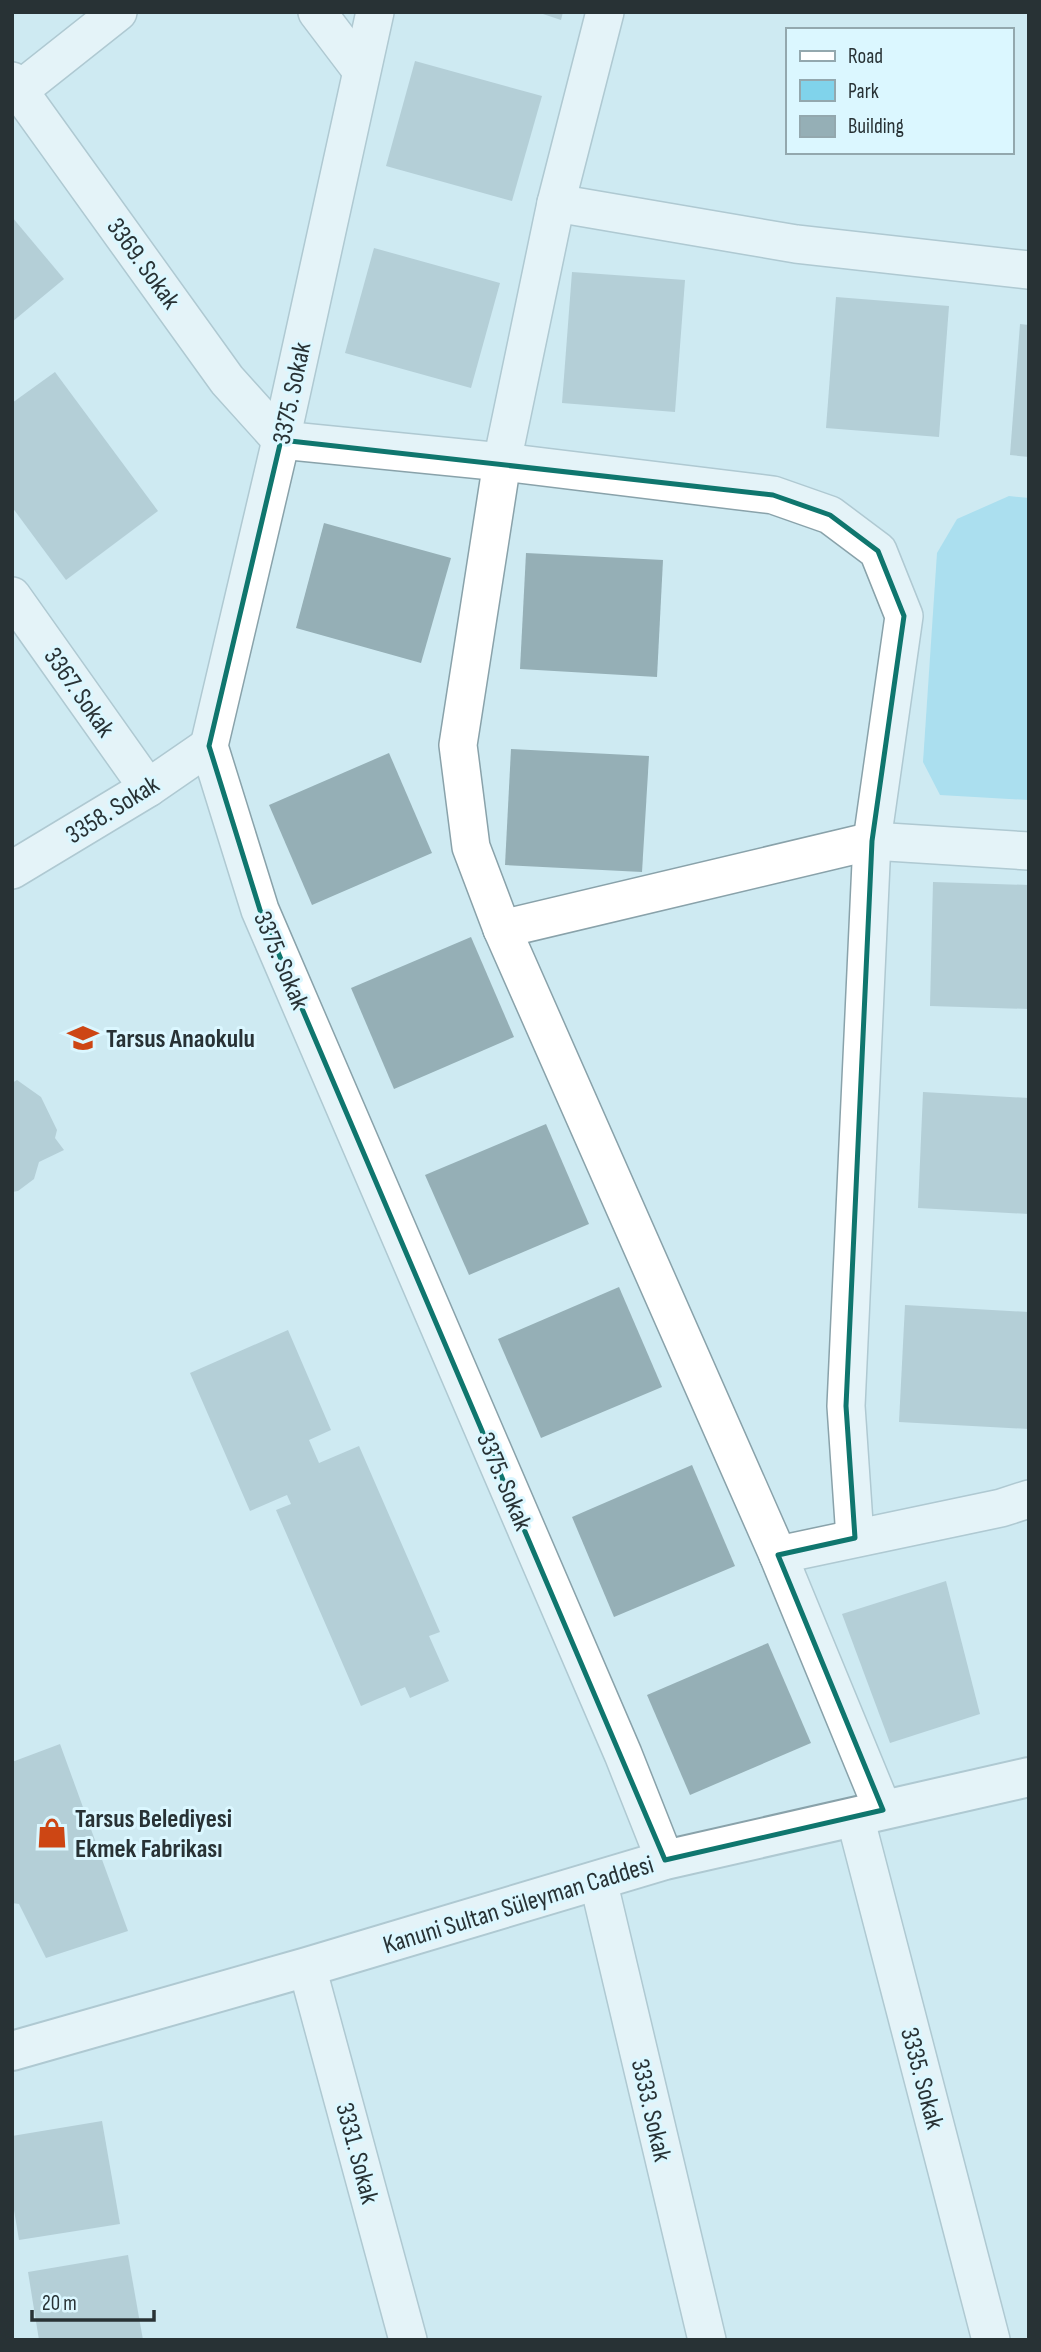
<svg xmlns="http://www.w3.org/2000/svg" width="1041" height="2352" viewBox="0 0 1041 2352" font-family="'Sofia Sans Condensed',sans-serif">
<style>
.green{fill:#80d3eb}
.building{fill:#95afb6}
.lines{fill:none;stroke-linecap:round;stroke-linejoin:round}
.minor-casing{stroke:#89a2aa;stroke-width:40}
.tertiary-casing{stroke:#89a2aa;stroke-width:42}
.minor{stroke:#fff;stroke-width:37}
.tertiary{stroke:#fff;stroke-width:38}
.marked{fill:none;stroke:#0f766e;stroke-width:5;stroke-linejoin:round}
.labels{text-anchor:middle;stroke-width:6;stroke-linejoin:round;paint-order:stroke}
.street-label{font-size:26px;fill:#283235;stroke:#dbf7ff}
.poi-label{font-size:26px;font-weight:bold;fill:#283235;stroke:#dbf7ff;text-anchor:start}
</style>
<rect width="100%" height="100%" fill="#ceeaf2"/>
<path class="green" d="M1009,496L1029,498V800L940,795L923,762L937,553L957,519Z"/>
<g class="building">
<path d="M537,12H563L561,20Z"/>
<path d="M415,61L542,96L512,201L386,166Z"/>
<path d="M12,217L64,279L12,322Z"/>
<path d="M374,248L500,283L471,388L345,353Z"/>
<path d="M572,272L685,280L675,412L562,403Z"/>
<path d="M836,297L949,306L939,437L826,428Z"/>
<path d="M1020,324L1029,325V457L1010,455Z"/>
<path d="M55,372L158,511L66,580L12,507V403Z"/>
<path d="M324,523L451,558L421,663L296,628Z"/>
<path d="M526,553L663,560L657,677L520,669Z"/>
<path d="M511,749L649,756L642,872L505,865Z"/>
<path d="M389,753L432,853L312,905L269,805Z"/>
<path d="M933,882L1029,885V1009L930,1006Z"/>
<path d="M471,937L514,1037L394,1089L351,988Z"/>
<path d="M17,1080L41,1097L57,1130L55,1138L64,1150L39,1162L34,1179L18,1191L12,1192V1083Z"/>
<path d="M923,1092L1029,1098V1214L918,1208Z"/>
<path d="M546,1124L589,1224L469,1275L425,1175Z"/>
<path d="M619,1287L662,1387L541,1438L498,1339Z"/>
<path d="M905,1305L1029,1312V1429L899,1422Z"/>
<path d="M288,1330L331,1430L309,1440L319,1463L359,1446L440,1632L429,1636L449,1681L410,1698L405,1687L361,1706L276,1510L291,1504L287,1495L250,1511L190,1373Z"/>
<path d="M692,1465L735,1566L614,1617L572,1517Z"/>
<path d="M946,1581L980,1714L890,1743L842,1614Z"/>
<path d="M768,1643L811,1743L690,1795L647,1695Z"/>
<path d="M60,1744L128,1931L46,1958L19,1904L12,1903V1762Z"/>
<path d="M102,2121L120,2224L19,2240L12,2198V2136Z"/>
<path d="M128,2255L143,2340H39L28,2272Z"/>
</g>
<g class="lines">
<g class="minor-casing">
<g id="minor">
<path d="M317,12L361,70"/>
<path d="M375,12L281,440L209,746L260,910L623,1754L665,1860"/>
<path d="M605,12L556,203L502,462L458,745L471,847L502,929L778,1555L883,1810"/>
<path d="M12,81L227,380L281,440L502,462L773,495L830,515L878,551L904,616L872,841L846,1406L855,1538"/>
<path d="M12,96L118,12"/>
<path d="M556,203L796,244L1029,270"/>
<path d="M12,596L148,788"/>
<path d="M12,870L148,788L209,746"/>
<path d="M502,929L872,841L1029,851"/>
<path d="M778,1555L1001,1508L1029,1499"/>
<path d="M855,1817L991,2340"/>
<path d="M598,1880L707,2340"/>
<path d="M307,1967L408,2340"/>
</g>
</g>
<g class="tertiary-casing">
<path id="tertiary" d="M12,2051L307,1967L665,1860L1029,1777"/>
</g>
<use href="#minor" class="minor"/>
<use href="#tertiary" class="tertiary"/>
</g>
<path d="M0 0H1041V2352H0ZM281,440L773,495L830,515L878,551L904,616L872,841L846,1406L855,1538L778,1555L883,1810L665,1860L260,910L209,746Z" fill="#ceeaf2" fill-opacity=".55" fill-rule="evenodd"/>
<path class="marked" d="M281,440L773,495L830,515L878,551L904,616L872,841L846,1406L855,1538L778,1555L883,1810L665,1860L260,910L209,746Z"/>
<defs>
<g id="school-bare" transform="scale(2.415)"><path d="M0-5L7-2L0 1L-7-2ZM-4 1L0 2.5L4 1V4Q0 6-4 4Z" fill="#cd4614" stroke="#dbf7ff" stroke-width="2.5" paint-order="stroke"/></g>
<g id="shop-bare" transform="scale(2.415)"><path d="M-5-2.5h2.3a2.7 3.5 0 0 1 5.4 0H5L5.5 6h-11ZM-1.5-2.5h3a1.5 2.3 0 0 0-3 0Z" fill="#cd4614" stroke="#dbf7ff" stroke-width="2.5" paint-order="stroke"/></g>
</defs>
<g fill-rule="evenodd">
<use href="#school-bare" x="83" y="1038"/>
<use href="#shop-bare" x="52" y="1833"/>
</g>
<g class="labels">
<g class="street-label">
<text transform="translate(144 263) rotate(54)" y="9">3369. Sokak</text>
<text transform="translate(291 393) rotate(-78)" y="9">3375. Sokak</text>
<text transform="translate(80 692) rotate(55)" y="9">3367. Sokak</text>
<text transform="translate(112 809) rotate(-32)" y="9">3358. Sokak</text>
<text transform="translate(282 960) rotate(67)" y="9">3375. Sokak</text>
<text transform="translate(505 1481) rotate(67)" y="9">3375. Sokak</text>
<text transform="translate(518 1904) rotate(-17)" y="9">Kanuni Sultan Süleyman Caddesi</text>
<text transform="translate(923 2078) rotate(75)" y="9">3335. Sokak</text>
<text transform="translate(652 2110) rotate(77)" y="9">3333. Sokak</text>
<text transform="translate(358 2153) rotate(75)" y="9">3331. Sokak</text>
</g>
<g class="poi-label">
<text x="106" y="1047">Tarsus Anaokulu</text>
<text x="75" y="1827">Tarsus Belediyesi<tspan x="75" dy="30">Ekmek Fabrikası</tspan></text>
</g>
</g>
<rect width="1041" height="2352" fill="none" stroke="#283235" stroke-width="28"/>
<rect x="786" y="28" width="228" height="126" fill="#dbf7ff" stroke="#93a8ae" stroke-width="2"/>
<rect x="800" y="51" width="35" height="10" fill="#ffffff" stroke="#93a8ae" stroke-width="2"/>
<text x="848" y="63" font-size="21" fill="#283235">Road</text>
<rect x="800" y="80" width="35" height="21" fill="#80d3eb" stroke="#93a8ae" stroke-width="2"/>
<text x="848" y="98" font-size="21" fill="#283235">Park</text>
<rect x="800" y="116" width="35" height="21" fill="#95afb6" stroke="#93a8ae" stroke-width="2"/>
<text x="848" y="133" font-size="21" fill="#283235">Building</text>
<path d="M32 2310v10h122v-10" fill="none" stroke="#283235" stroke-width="3.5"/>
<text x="42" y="2310" font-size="21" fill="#283235" stroke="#dbf7ff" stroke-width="5" paint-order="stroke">20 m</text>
</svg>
